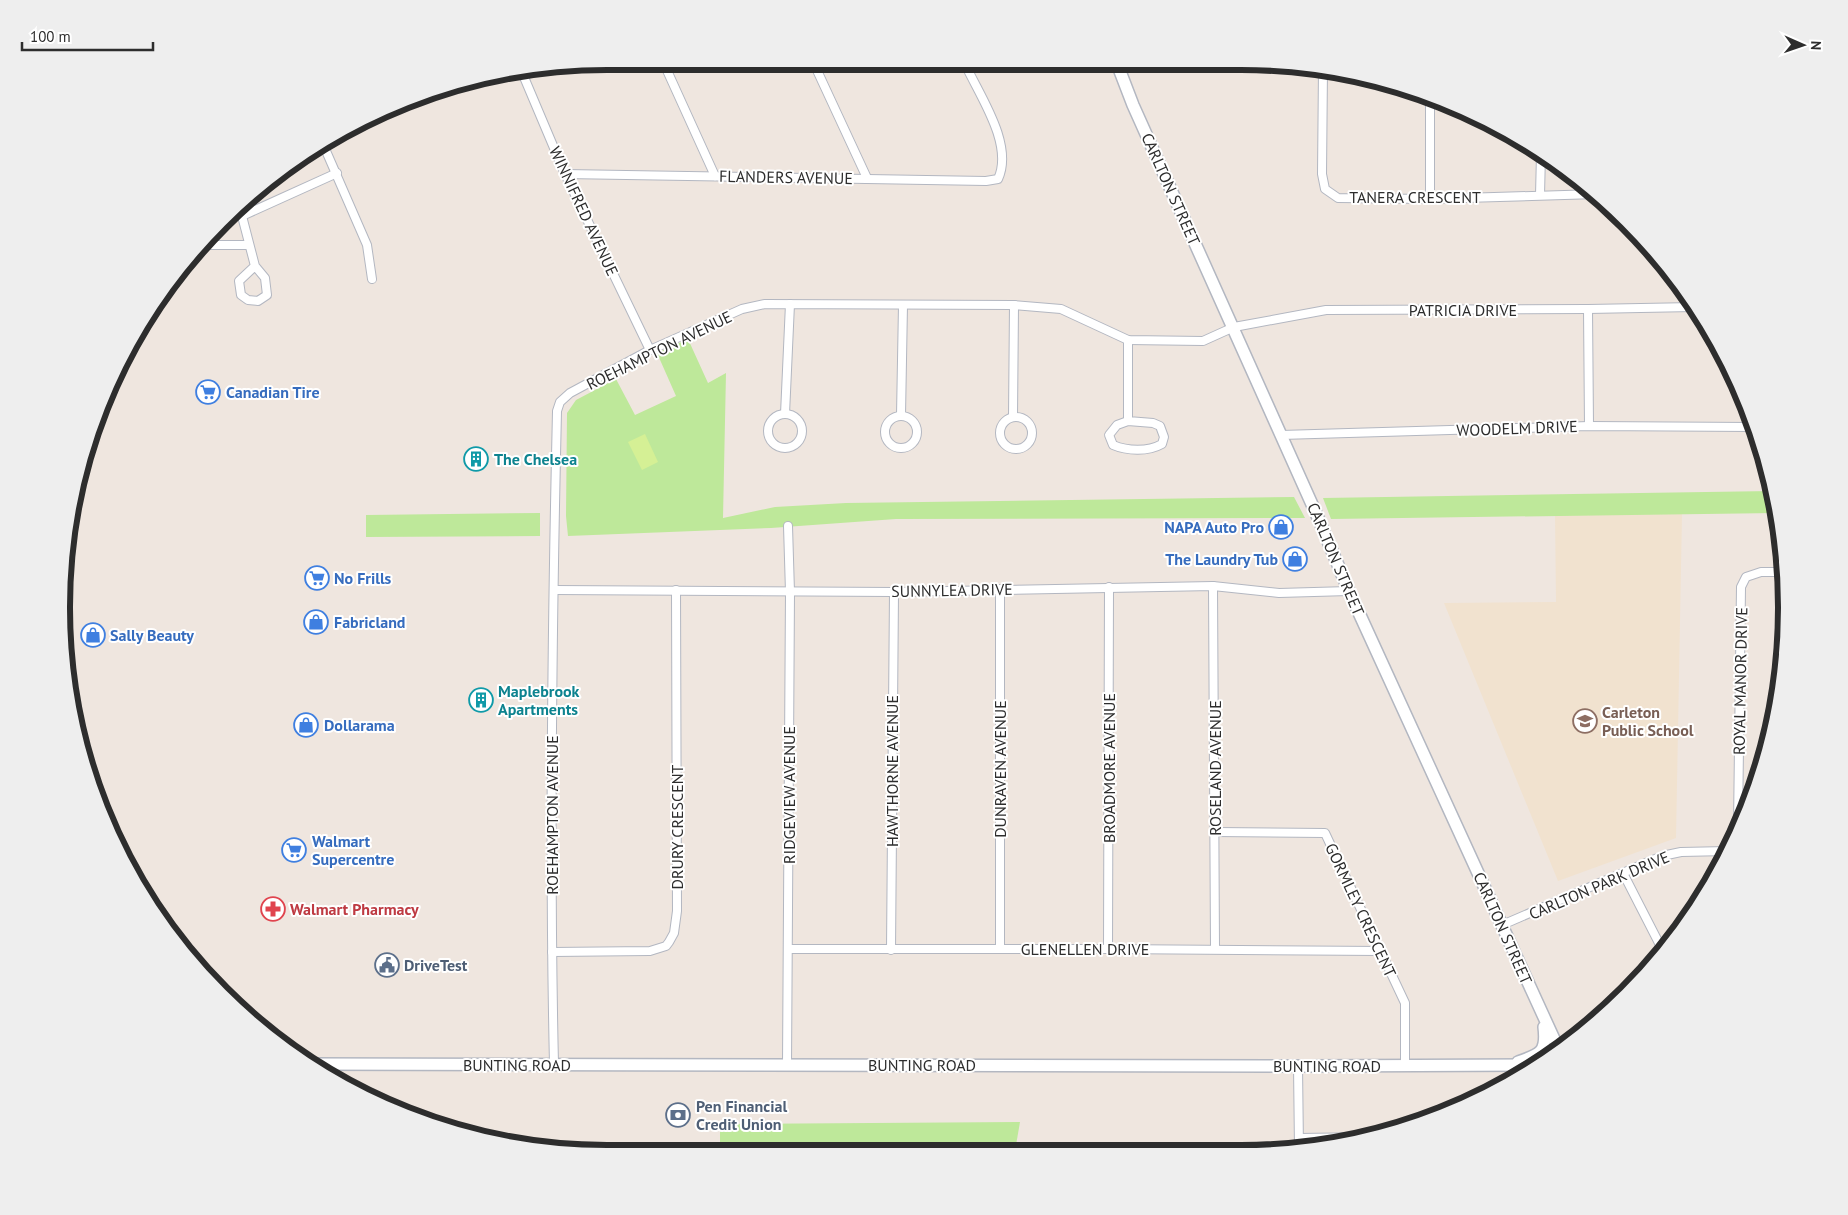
<svg xmlns="http://www.w3.org/2000/svg" width="1848" height="1215" viewBox="0 0 1848 1215" font-family="'PT Sans',sans-serif">
<style>
.education{fill:#f1e2cf}
.green{fill:#bee89a}
.pitch{fill:#d5f095}
.lines{fill:none;stroke-linecap:round;stroke-linejoin:round}
.street-casing{stroke:#b3b7c1;stroke-width:10}
.secondary-casing{stroke:#b3b7c1;stroke-width:14}
.street{stroke:#fff;stroke-width:8}
.secondary{stroke:#fff;stroke-width:11}
.labels{text-anchor:middle;stroke-width:4;stroke-linejoin:round;paint-order:stroke}
.street-label{font-size:16px;fill:#2d2d2d;stroke:#fff}
.shop-label{font-size:16px;font-weight:bold;fill:#366cbe;stroke:#fff;text-anchor:start}
.culture-label{font-size:16px;font-weight:bold;fill:#0d838f;stroke:#fff;text-anchor:start}
.education-label{font-size:16px;font-weight:bold;fill:#785e54;stroke:#fff;text-anchor:start}
.health-label{font-size:16px;font-weight:bold;fill:#be3a42;stroke:#fff;text-anchor:start}
.service-label{font-size:16px;font-weight:bold;fill:#4e5e75;stroke:#fff;text-anchor:start}
.rim{fill:none;stroke:#2d2d2d;stroke-width:6}
</style>
<rect width="100%" height="100%" fill="#efe6df"/>
<path class="education" d="M1682,514L1676,838L1558,881L1444,603L1556,602L1555,515Z"/>
<g class="green">
<path d="M688,339L708,383L726,373L723,518L775,507L846,503L1294,497L1305,518L896,519L771,528L568,536L566,516L567,413L576,400L616,379L635,415L676,396L657,353Z"/>
<path d="M1772,491L1776,513L1331,519L1323,498Z"/>
<path d="M540,513V536L366,537V515Z"/>
<path d="M1020,1122L1015,1151L720,1150V1124Z"/>
</g>
<path class="pitch" d="M645,434L658,462L642,470L628,442Z"/>
<g class="lines">
<g class="street-casing">
<g id="street">
<path d="M665,66L715,176"/>
<path d="M815,66L867,178"/>
<path d="M1323,69L1322,174L1325,189L1338,198L1430,199L1597,194"/>
<path d="M521,70L565,174L650,350"/>
<path d="M1430,99V199"/>
<path d="M323,144L367,245L372,279"/>
<path d="M565,174L986,181L998,179C1014,145 980,96 966,66"/>
<path d="M1540,195L1541,154"/>
<path d="M238,207L242,216L255,266L265,278L267,295L258,301L248,300L241,295L239,281L255,266"/>
<path d="M242,216L337,173"/>
<path d="M202,245H249"/>
<path d="M1588,309L1589,426"/>
<path d="M785,414L790,304"/>
<circle cx="785" cy="431" r="17"/>
<path d="M901,415L903,305"/>
<circle cx="901" cy="432" r="16"/>
<circle cx="1016" cy="433" r="16"/>
<path d="M1013,417L1014,305"/>
<path d="M1128,421L1153,423L1160,426L1164,437L1162,444C1148,452 1127,451 1113,445L1109,435L1117,425L1128,421V340"/>
<path d="M1281,435L1589,426L1753,427"/>
<path d="M1213,586L1215,949"/>
<path d="M1000,589V949"/>
<path d="M554,590L894,592L1213,586L1279,593L1349,591"/>
<path d="M1738,826L1741,587L1746,577L1761,572H1786"/>
<path d="M1215,832L1325,833L1405,1003V1066"/>
<path d="M1623,873L1663,951"/>
<path d="M1502,925L1662,856L1681,852L1727,851"/>
<path d="M788,949H1108L1381,951"/>
<path d="M1108,949L1109,587"/>
<path d="M891,950L894,592"/>
<path d="M552,952L650,951L666,946L669,942L674,933L677,911L676,590"/>
<path d="M554,1064C549,847 552,629 557,411L560,402L570,393L650,350L742,309L765,304L1014,305L1061,309L1128,340L1203,341L1234,327L1326,310L1588,309L1694,307"/>
<path d="M787,1065L790,592L788,526"/>
<path d="M1298,1066L1299,1149"/>
<path d="M1299,1138L1370,1137"/>
</g>
</g>
<g class="secondary-casing">
<g id="secondary">
<path d="M1118,66L1133,105L1319,520L1349,591L1559,1050"/>
<path d="M1518,1062C1541,1054 1547,1052 1544,1027"/>
<path d="M309,1064L1307,1066L1535,1065"/>
</g>
</g>
<use href="#street" class="street"/>
<use href="#secondary" class="secondary"/>
</g>
<defs>
<g id="supermarket-ring" transform="scale(1.25)"><circle r="9.5" fill="#fff" stroke="#3f7fe0" stroke-width="1.5"/><path d="M-6-5.5h2.5l.6 2H6L4.5 2H-2.5L-4.4-4H-6ZM-1.5 3.2a1.3 1.3 0 1 0 .1 0ZM3 3.2a1.3 1.3 0 1 0 .1 0Z" fill="#3f7fe0"/></g>
<g id="building-ring" transform="scale(1.25)"><circle r="9.5" fill="#fff" stroke="#0f9aa8" stroke-width="1.5"/><path d="M-4-6H4V6H1V3H-1V6H-4ZM-2.5-4.3h1.7v1.8h-1.7ZM.8-4.3h1.7v1.8H.8ZM-2.5-1h1.7V.8h-1.7ZM.8-1h1.7V.8H.8Z" fill="#0f9aa8"/></g>
<g id="shop-ring" transform="scale(1.25)"><circle r="9.5" fill="#fff" stroke="#3f7fe0" stroke-width="1.5"/><path d="M-5-2.5h2.3a2.7 3.5 0 0 1 5.4 0H5L5.5 6h-11ZM-1.5-2.5h3a1.5 2.3 0 0 0-3 0Z" fill="#3f7fe0"/></g>
<g id="school-ring" transform="scale(1.25)"><circle r="9.5" fill="#fff" stroke="#8d6e63" stroke-width="1.5"/><path d="M0-5L7-2L0 1L-7-2ZM-4 1L0 2.5L4 1V4Q0 6-4 4Z" fill="#8d6e63"/></g>
<g id="pharmacy-ring" transform="scale(1.25)"><circle r="9.5" fill="#fff" stroke="#e0444e" stroke-width="1.5"/><path d="M-2-6h4v4h4v4h-4v4h-4v-4h-4v-4h4Z" fill="#e0444e"/></g>
<g id="civic-ring" transform="scale(1.25)"><circle r="9.5" fill="#fff" stroke="#5c6f8a" stroke-width="1.5"/><path d="M-.6-6.5H3V-4.5H.6V-3L4-1V1h2V6H-6V1h2V-1L-.6-3ZM-1.2 2.5V6h2.4V2.5Z" fill="#5c6f8a"/></g>
<g id="bank-ring" transform="scale(1.25)"><circle r="9.5" fill="#fff" stroke="#5c6f8a" stroke-width="1.5"/><path d="M-6-4H6V4H-6ZM0-2.3a2.3 2.3 0 1 0 0 4.6a2.3 2.3 0 1 0 0-4.6Z" fill="#5c6f8a"/></g>
</defs>
<g fill-rule="evenodd">
<use href="#supermarket-ring" x="208" y="392"/>
<use href="#building-ring" x="476" y="459"/>
<use href="#shop-ring" x="1281" y="527"/>
<use href="#shop-ring" x="1295" y="559"/>
<use href="#supermarket-ring" x="317" y="578"/>
<use href="#shop-ring" x="316" y="622"/>
<use href="#shop-ring" x="93" y="635"/>
<use href="#building-ring" x="481" y="700"/>
<use href="#school-ring" x="1585" y="721"/>
<use href="#shop-ring" x="306" y="725"/>
<use href="#supermarket-ring" x="294" y="850"/>
<use href="#pharmacy-ring" x="273" y="909"/>
<use href="#civic-ring" x="387" y="965"/>
<use href="#bank-ring" x="678" y="1115"/>
</g>
<g class="labels">
<g class="street-label">
<text transform="translate(786 177) rotate(1)" y="6">FLANDERS AVENUE</text>
<text transform="translate(1171 189) rotate(66)" y="6">CARLTON STREET</text>
<text x="1415" y="203">TANERA CRESCENT</text>
<text transform="translate(584 211) rotate(65)" y="6">WINNIFRED AVENUE</text>
<text x="1463" y="316">PATRICIA DRIVE</text>
<text transform="translate(659 350) rotate(-26)" y="6">ROEHAMPTON AVENUE</text>
<text transform="translate(1517 428) rotate(-2)" y="6">WOODELM DRIVE</text>
<text transform="translate(1336 559) rotate(67)" y="6">CARLTON STREET</text>
<text transform="translate(952 590) rotate(-1)" y="6">SUNNYLEA DRIVE</text>
<text transform="translate(1740 681) rotate(-89)" y="6">ROYAL MANOR DRIVE</text>
<text transform="translate(1109 768) rotate(-90)" y="6">BROADMORE AVENUE</text>
<text transform="translate(1215 768) rotate(-90)" y="6">ROSELAND AVENUE</text>
<text transform="translate(1000 769) rotate(-90)" y="6">DUNRAVEN AVENUE</text>
<text transform="translate(892 771) rotate(-90)" y="6">HAWTHORNE AVENUE</text>
<text transform="translate(789 795) rotate(-90)" y="6">RIDGEVIEW AVENUE</text>
<text transform="translate(552 815) rotate(-90)" y="6">ROEHAMPTON AVENUE</text>
<text transform="translate(677 827) rotate(-90)" y="6">DRURY CRESCENT</text>
<text transform="translate(1599 885) rotate(-23)" y="6">CARLTON PARK DRIVE</text>
<text transform="translate(1361 910) rotate(65)" y="6">GORMLEY CRESCENT</text>
<text transform="translate(1503 928) rotate(66)" y="6">CARLTON STREET</text>
<text x="1085" y="955">GLENELLEN DRIVE</text>
<text x="517" y="1071">BUNTING ROAD</text>
<text x="922" y="1071">BUNTING ROAD</text>
<text x="1327" y="1072">BUNTING ROAD</text>
</g>
<g class="shop-label">
<text x="226" y="398">Canadian Tire</text>
<text x="1264" y="533" text-anchor="end">NAPA Auto Pro</text>
<text x="1278" y="565" text-anchor="end">The Laundry Tub</text>
<text x="334" y="584">No Frills</text>
<text x="334" y="628">Fabricland</text>
<text x="110" y="641">Sally Beauty</text>
<text x="324" y="731">Dollarama</text>
<text x="312" y="847">Walmart<tspan x="312" dy="18">Supercentre</tspan></text>
</g>
<g class="culture-label">
<text x="494" y="465">The Chelsea</text>
<text x="498" y="697">Maplebrook<tspan x="498" dy="18">Apartments</tspan></text>
</g>
<g class="education-label">
<text x="1602" y="718">Carleton<tspan x="1602" dy="18">Public School</tspan></text>
</g>
<g class="health-label">
<text x="290" y="915">Walmart Pharmacy</text>
</g>
<g class="service-label">
<text x="404" y="971">DriveTest</text>
<text x="696" y="1112">Pen Financial<tspan x="696" dy="18">Credit Union</tspan></text>
</g>
</g>
<path d="M0 0H1848V1215H0ZM607 70H1241A537 537 0 0 1 1778 607V608A537 537 0 0 1 1241 1145H607A537 537 0 0 1 70 608V607A537 537 0 0 1 607 70Z" fill="#eee" fill-rule="evenodd"/>
<path class="rim" d="M607 70H1241A537 537 0 0 1 1778 607V608A537 537 0 0 1 1241 1145H607A537 537 0 0 1 70 608V607A537 537 0 0 1 607 70Z"/>
<g transform="translate(1803 45) rotate(92)" stroke="#ffffff" stroke-width="4" paint-order="stroke">
<path d="M0-4L9 19L0 12L-9 19Z" fill="#2d2d2d"/>
<text y="-8" font-size="14" font-weight="bold" text-anchor="middle" fill="#2d2d2d">N</text>
</g>
<path d="M22 42v8h131v-8" fill="none" stroke="#2d2d2d" stroke-width="2.5"/>
<text x="30" y="42" font-size="15" fill="#2d2d2d" stroke="#ffffff" stroke-width="4" paint-order="stroke">100 m</text>
</svg>
